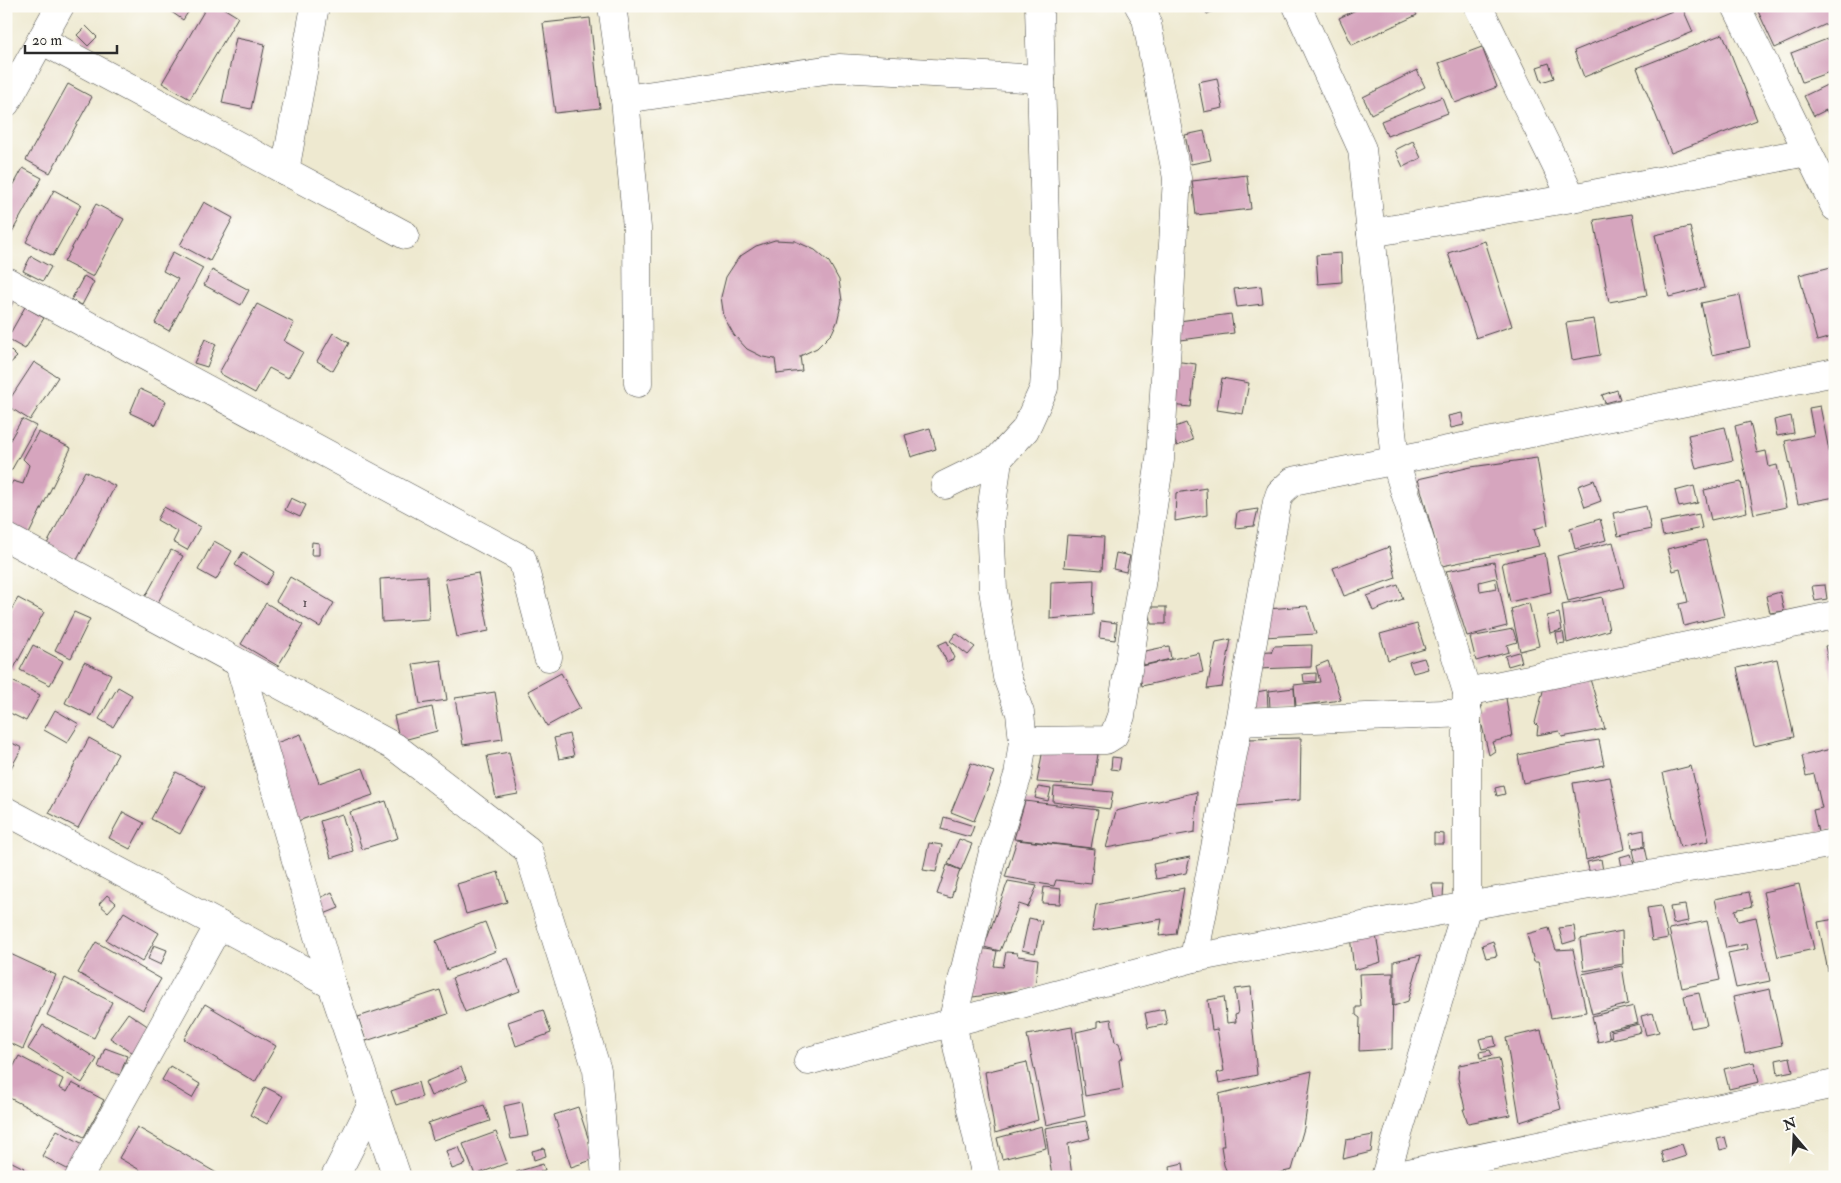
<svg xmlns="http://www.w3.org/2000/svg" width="1841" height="1183" viewBox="0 0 1841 1183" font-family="'IM FELL Double Pica',serif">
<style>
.building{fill:#d6a5be;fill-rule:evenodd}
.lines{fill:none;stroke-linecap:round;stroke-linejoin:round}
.minor-casing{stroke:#484844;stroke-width:29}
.minor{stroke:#fff;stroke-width:28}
.labels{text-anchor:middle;stroke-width:4.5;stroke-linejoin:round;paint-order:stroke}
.number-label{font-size:14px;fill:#564a50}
</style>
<rect width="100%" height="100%" fill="#fdfcf7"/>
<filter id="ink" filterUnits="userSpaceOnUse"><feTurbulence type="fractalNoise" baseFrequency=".02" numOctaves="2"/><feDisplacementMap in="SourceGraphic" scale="10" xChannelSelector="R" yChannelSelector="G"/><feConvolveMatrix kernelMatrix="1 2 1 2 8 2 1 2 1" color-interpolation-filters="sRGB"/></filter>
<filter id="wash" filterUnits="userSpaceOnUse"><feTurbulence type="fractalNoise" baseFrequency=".0096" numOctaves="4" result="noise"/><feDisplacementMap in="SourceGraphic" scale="20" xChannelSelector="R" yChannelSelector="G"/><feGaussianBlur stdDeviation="1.12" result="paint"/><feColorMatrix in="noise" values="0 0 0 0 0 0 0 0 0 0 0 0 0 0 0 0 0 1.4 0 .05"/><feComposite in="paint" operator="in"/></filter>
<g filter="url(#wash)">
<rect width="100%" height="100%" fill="#eee9d0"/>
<g id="blocks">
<g class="building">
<path d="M163,6H192L183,20Z"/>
<path d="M207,6H220L238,17L190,99L162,83Z"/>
<path d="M1204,6H1224L1207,14Z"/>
<path d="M1364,6H1412L1417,15L1352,45L1339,18Z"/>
<path d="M1763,6H1835V20L1775,48L1757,9Z"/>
<path d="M1682,7L1693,32L1584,77L1574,51Z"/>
<path d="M590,18L600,108L555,113L543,23Z"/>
<path d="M86,26L97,37L88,46L77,35Z"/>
<path d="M1723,34L1757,120L1671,153L1637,68Z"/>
<path d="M1835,36V70L1802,82L1791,53Z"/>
<path d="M236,38L265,44L251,109L222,103Z"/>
<path d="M1482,47L1497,87L1455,103L1439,63Z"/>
<path d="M1549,63L1554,78L1542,82L1537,67Z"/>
<path d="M1417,70L1425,87L1371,114L1363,97Z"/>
<path d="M1217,78L1223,108L1204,112L1198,82Z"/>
<path d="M1835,81V128L1826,110L1814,116L1804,96Z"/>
<path d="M68,84L92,97L50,173L26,160Z"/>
<path d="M1442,97L1448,113L1387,136L1381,121Z"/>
<path d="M1204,131L1211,160L1191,164L1185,135Z"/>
<path d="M1413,141L1421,158L1403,167L1395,150Z"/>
<path d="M23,168L42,178L6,243V199Z"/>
<path d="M1247,175L1251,209L1196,215L1192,181Z"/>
<path d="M54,190L81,205L53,256L26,242Z"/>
<path d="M204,202L233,218L210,261L180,245Z"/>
<path d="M96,204L124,219L93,277L64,262Z"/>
<path d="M1632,214L1647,295L1609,302L1594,220Z"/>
<path d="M1690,227L1705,288L1669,297L1655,235Z"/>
<path d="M775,240L795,241L815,250L829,262L839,280L842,301L837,322L832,333L817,348L800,356L802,371L777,374L775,359L763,357L747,349L734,335L724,317L721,297L726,277L739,257L756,246Z"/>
<path d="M1485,241L1512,326L1476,338L1448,253Z"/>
<path d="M173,252L203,268L169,331L155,323L178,279L163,271Z"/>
<path d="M1341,253L1342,282L1318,284L1316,255Z"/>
<path d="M31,256L51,267L43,281L23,271Z"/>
<path d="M1831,267L1835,281V336L1817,341L1799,275Z"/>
<path d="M212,270L249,290L241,305L204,285Z"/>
<path d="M84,276L94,282L82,305L71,300Z"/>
<path d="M1261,286L1263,304L1237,307L1234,289Z"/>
<path d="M1740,295L1750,347L1712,355L1701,303Z"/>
<path d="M6,296L14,299L6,320Z"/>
<path d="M257,304L294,323L284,341L303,352L288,378L269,368L255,393L219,373Z"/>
<path d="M25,307L44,318L25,349L7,339Z"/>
<path d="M1231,314L1234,333L1181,340L1179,321Z"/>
<path d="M1594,319L1600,355L1572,360L1566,323Z"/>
<path d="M333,333L349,343L333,371L317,361Z"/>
<path d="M205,339L216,344L207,367L194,363Z"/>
<path d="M6,346L17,357L6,367Z"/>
<path d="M1174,361L1196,364L1191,407L1169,405Z"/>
<path d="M34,362L58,377L30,420L6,405Z"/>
<path d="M1222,378L1249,383L1243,414L1217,410Z"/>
<path d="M140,389L166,401L156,425L130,413Z"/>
<path d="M1617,390L1620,399L1605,403L1602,395Z"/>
<path d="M1820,406L1835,480V497L1798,504L1785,441L1814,435L1809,408Z"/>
<path d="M1462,413L1464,425L1451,428L1448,416Z"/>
<path d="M1791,416L1794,433L1777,436L1774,420Z"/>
<path d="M22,419L36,426L11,471L6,469V447Z"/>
<path d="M1750,422L1757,453L1766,451L1769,467L1777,465L1786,507L1754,514L1735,426Z"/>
<path d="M1186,423L1193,440L1177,446L1170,429Z"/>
<path d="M1725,427L1733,460L1696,469L1688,435Z"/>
<path d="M930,428L936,449L911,457L905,435Z"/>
<path d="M38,432L71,448L29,534L6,522V492L13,481L23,484L29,465L23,459Z"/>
<path d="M1537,458L1548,525L1534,529L1539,546L1442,566L1418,479L1471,467Z"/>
<path d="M85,471L115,486L77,560L47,544Z"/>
<path d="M1594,480L1601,501L1585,507L1578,486Z"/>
<path d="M1741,482L1747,512L1711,520L1704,490Z"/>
<path d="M1694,486L1698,503L1679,507L1675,491Z"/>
<path d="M1206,488L1207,515L1175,521L1176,493Z"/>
<path d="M291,498L306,505L300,517L285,510Z"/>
<path d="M1646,506L1651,529L1618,536L1613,513Z"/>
<path d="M164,507L200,527L187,550L173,542L178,532L157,520Z"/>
<path d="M1258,509L1254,526L1235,528L1237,512Z"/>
<path d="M1699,514L1702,528L1663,536L1660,522Z"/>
<path d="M1600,519L1606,540L1575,549L1570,528Z"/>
<path d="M1067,535L1104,537L1102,570L1064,567Z"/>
<path d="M1706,540L1724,616L1684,626L1679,604L1688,602L1680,569L1673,571L1667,549Z"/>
<path d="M214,541L232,551L216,580L198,570Z"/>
<path d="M312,542L319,543V555H311Z"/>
<path d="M1613,542L1624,587L1568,601L1557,556Z"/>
<path d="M1389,547L1396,578L1344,596L1333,568Z"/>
<path d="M171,550L183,556L156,606L144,599Z"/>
<path d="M243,552L274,572L266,585L235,565Z"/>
<path d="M1116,553L1130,556L1126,572L1113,569Z"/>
<path d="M1545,553L1551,592L1510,602L1502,563Z"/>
<path d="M1494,562L1507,626L1467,636L1446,571ZM1495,578L1497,588L1480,591L1479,582Z"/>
<path d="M478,573L489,631L457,637L445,579Z"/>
<path d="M427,576L429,619L382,622L380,579Z"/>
<path d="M290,577L334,603L320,627L276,601Z"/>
<path d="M1094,580L1093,615L1050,619L1051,582Z"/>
<path d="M1398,585L1403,599L1373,611L1367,596Z"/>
<path d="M1825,585L1827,599L1815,601L1812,586Z"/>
<path d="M1780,592L1784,611L1770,613L1766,596Z"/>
<path d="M1602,597L1609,630L1567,643L1562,605Z"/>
<path d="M18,598L44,612L13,670L6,666V619Z"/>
<path d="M266,603L303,625L278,666L241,644Z"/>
<path d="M1529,603L1539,646L1520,651L1511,609Z"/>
<path d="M1307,606L1316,634L1264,637L1267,609Z"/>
<path d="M1150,607H1166V624H1151Z"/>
<path d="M74,612L90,619L71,658L55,650Z"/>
<path d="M1559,613L1562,630L1550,633L1547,616Z"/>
<path d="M1101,621L1117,623L1115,640L1099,638Z"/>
<path d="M1417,624L1425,649L1388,660L1380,634Z"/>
<path d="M1513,629L1517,642L1507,645L1509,652L1476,661L1470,637Z"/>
<path d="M1563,632L1565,643L1558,644L1556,633Z"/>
<path d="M956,633L975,647L968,655L950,641Z"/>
<path d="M1231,639L1222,687L1207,689L1216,642Z"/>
<path d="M947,641L955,658L947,662L938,645Z"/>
<path d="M1835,644V685L1834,686L1825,646Z"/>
<path d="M33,645L63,661L50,685L20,670Z"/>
<path d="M1312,645L1311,667L1258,669L1256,652L1271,651V653L1274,646Z"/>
<path d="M1169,646L1171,659L1144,665L1141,652Z"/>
<path d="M1519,652L1522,662L1508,666L1505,656Z"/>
<path d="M1199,653L1203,672L1142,686L1138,667Z"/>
<path d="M1424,658L1428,669L1413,673L1409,662Z"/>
<path d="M1777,659L1794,737L1754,746L1737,668Z"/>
<path d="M441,660L447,700L420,704L413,664Z"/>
<path d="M1328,661L1341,700L1296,706L1294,685L1320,682L1316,666Z"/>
<path d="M84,662L111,674L92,716L65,703Z"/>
<path d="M561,673L580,708L547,726L528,691Z"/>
<path d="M1316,673V681L1304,682L1303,674Z"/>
<path d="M8,679L40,695L26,721L6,711V682Z"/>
<path d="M1590,679L1605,729L1562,737L1559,731L1537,735L1538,726L1535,723L1544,687Z"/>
<path d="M118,687L132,695L113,727L99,719Z"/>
<path d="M1294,688L1295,707L1270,708L1269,691Z"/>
<path d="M1267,690L1268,708L1254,709L1257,692Z"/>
<path d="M495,692L503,739L463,745L455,698Z"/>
<path d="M1506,698L1512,737L1492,742L1495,751L1489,755L1478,709L1482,707V703Z"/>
<path d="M432,707L437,731L400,741L394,716Z"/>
<path d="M55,710L79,724L67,743L44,730Z"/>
<path d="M301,734L319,783L363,768L373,795L292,823L265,747Z"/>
<path d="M569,734L574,756L559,759L554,738Z"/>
<path d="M89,738L118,754L78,828L49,813Z"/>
<path d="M1301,738L1300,800L1236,806L1246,739Z"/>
<path d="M1599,740L1604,765L1523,783L1518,755L1559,746Z"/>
<path d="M8,741L22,748L6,777V744Z"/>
<path d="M1835,748V828L1818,832L1813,810L1822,808L1814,774L1806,776L1802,756Z"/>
<path d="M1043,749L1098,754L1093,786L1037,782Z"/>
<path d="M509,752L518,794L496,798L487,756Z"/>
<path d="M1112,757L1121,758L1119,770L1111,769Z"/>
<path d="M971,763L994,772L974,821L951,812Z"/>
<path d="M1691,766L1709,841L1680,847L1663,773Z"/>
<path d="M176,772L205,787L180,834L151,819Z"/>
<path d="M1610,777L1625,849L1586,860L1573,783Z"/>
<path d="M1503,786L1505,794L1497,796L1495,788Z"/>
<path d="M1038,787L1051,789L1048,801L1035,798Z"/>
<path d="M1054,787L1113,792L1110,809L1053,802Z"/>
<path d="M1197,792L1195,832L1106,848L1116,811Z"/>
<path d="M386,801L398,838L362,849L350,812Z"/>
<path d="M1025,801L1098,810L1091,848L1014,839Z"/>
<path d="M123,812L144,823L130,849L109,838Z"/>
<path d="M342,814L353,851L331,858L320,821Z"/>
<path d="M944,817L974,826L970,837L941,829Z"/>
<path d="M1644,830L1645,846L1632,848L1630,833Z"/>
<path d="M1434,833L1444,834V844H1434Z"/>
<path d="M959,839L972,844L961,870L948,864Z"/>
<path d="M1017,840L1095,849L1091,884L1056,880L1054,886L1005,877Z"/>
<path d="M929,843L942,845L936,872L923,870Z"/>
<path d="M1645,847L1648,861L1636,863L1633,850Z"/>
<path d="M1631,854L1634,864L1622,867L1620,857Z"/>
<path d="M1190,857L1186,873L1156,879L1153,864Z"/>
<path d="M1601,859L1603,871L1590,874L1587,862Z"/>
<path d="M947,865L960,870L951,898L937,894Z"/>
<path d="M498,872L507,902L466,914L457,884Z"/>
<path d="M1008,881L1037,886L1028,907L1019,904L1000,951L984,947Z"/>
<path d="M1432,884H1444L1443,897L1434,898Z"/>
<path d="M1799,884L1814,949L1778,957L1763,892Z"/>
<path d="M1044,887L1061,889L1060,904L1042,903Z"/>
<path d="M1184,888L1176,934L1159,936L1162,919L1092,931L1096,905Z"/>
<path d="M332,892L339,908L324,914L318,899Z"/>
<path d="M1749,892L1752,906L1735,910L1738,921L1756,917L1770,981L1736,988L1728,953L1748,949L1747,944L1726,948L1715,899Z"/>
<path d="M107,895L116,903L108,912L99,904Z"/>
<path d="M1685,905L1688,921L1673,924L1670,907Z"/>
<path d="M1661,906L1668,938L1652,941L1647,908Z"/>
<path d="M124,912L159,933L142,962L106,940Z"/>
<path d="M1029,918L1042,921L1035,953L1022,950Z"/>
<path d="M1835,919V969L1828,971L1818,922Z"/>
<path d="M1707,921L1720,980L1682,988L1669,929Z"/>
<path d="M485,922L496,951L447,970L436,941Z"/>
<path d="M1574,926L1576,940L1563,944L1559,928Z"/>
<path d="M1549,928L1556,950L1573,949L1586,1012L1551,1018L1538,962H1534L1527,934Z"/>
<path d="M1375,930L1381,962L1354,970L1350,936Z"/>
<path d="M1622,931L1623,964L1584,971L1580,939Z"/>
<path d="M1493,941L1497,956L1486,958L1482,945Z"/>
<path d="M96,942L161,979L143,1010L78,973Z"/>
<path d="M154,945L167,950L161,965L148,959Z"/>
<path d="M980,948L997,951L994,966L1003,967L1006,952L1017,953L1018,956L1038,959L1035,988L966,998Z"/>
<path d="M6,952L56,975L23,1049L6,1041Z"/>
<path d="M1421,955L1408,1001L1394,1006V961Z"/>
<path d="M508,958L520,991L465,1012L452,978Z"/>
<path d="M1622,966L1628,1004L1592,1014L1582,974Z"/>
<path d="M1393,973L1392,1049L1359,1051L1360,1018L1356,1015V1007H1361L1359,974Z"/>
<path d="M65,978L112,1002L94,1038L47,1015Z"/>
<path d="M1251,987L1253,1010L1251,1011L1257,1075L1219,1083L1217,1073L1224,1071L1217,1029L1212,1030L1208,1000L1224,997L1227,1023L1236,1022L1235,1015L1238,1014L1235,989Z"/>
<path d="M1770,989L1782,1045L1745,1053L1733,997Z"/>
<path d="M440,990L448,1014L366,1041L358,1017Z"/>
<path d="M1699,993L1707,1025L1691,1028L1684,996Z"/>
<path d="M205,1004L276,1046L255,1082L184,1039Z"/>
<path d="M1634,1006L1638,1023L1608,1030L1610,1039L1598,1042L1592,1016Z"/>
<path d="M1164,1009L1167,1024L1148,1028L1145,1013Z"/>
<path d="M543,1010L551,1033L516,1046L508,1022Z"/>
<path d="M128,1013L152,1029L135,1054L110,1038Z"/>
<path d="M1653,1013L1659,1032L1646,1035L1641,1016Z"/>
<path d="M1111,1019L1115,1042L1119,1043L1123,1058L1119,1060L1123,1089L1085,1096L1076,1032L1098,1027V1021Z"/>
<path d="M1639,1024L1641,1032L1612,1039L1611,1031Z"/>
<path d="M43,1025L97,1059L82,1083L28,1049Z"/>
<path d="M1072,1027L1085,1116L1046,1125L1027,1035Z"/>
<path d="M1541,1030L1561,1109L1520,1122L1506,1038Z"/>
<path d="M1494,1036L1496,1046L1482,1049L1479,1039Z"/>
<path d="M105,1048L127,1056L120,1075L98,1067Z"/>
<path d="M1490,1050L1492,1055L1480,1058L1479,1052Z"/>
<path d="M19,1056L63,1079L59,1088L67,1092L72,1083L104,1100L84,1137L6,1096V1081Z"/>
<path d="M1790,1057L1793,1071L1778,1074L1776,1060Z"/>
<path d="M1499,1058L1510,1115L1468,1123L1463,1109H1465L1458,1078L1459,1065Z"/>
<path d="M1027,1062L1038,1120L995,1133L985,1072Z"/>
<path d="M1754,1062L1759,1082L1729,1089L1724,1069Z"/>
<path d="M170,1066L200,1084L192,1098L162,1080Z"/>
<path d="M461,1067L467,1081L431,1096L425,1082Z"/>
<path d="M1312,1071L1304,1128L1292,1170L1261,1177H1229L1224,1165L1221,1146H1224L1219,1094Z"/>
<path d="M418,1082L422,1097L396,1105L391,1091Z"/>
<path d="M265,1087L283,1096L267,1124L250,1115Z"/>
<path d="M522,1102L528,1136L511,1139L504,1106Z"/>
<path d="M484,1105L490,1121L433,1140L428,1123Z"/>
<path d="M578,1107L595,1159L571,1167L554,1115Z"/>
<path d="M1086,1121L1090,1138L1068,1144L1072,1177H1052L1045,1128Z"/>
<path d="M1042,1126L1046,1148L1002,1159L997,1138Z"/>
<path d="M137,1127L220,1175L219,1177H152L119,1158Z"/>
<path d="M57,1130L83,1144L69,1170L42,1156Z"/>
<path d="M496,1132L507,1163L475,1175L463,1144Z"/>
<path d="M1373,1135L1371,1152L1343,1159L1346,1140Z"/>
<path d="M1725,1137L1728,1148L1720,1150L1717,1139Z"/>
<path d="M1682,1144L1686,1156L1664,1163L1661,1151Z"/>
<path d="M459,1147L466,1164L452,1169L446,1151Z"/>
<path d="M544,1148L546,1156L534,1160L532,1151Z"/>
<path d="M6,1159L24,1168L19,1177H6Z"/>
<path d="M1183,1163L1185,1177H1171L1170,1166Z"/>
<path d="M543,1164L545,1170L518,1177L516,1172Z"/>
</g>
</g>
</g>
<g filter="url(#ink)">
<use href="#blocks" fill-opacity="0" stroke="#484844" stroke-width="1"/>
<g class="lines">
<g class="minor-casing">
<g id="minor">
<path d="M612,6L625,99L637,228L638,383"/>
<path d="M1297,6L1362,149L1395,460L1467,692V906L1385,1177"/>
<path d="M1478,6L1572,198"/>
<path d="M1736,6L1835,207"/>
<path d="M41,40L405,235"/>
<path d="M625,99L839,68L1041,79"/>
<path d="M6,103L60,6"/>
<path d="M285,171L315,6"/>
<path d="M1371,233L1572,198L1807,152"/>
<path d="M6,281L522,559L548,657"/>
<path d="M945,485L998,459L1025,430L1044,388L1048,329L1039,6"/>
<path d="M6,537L395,747L528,850L597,1070L606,1177"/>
<path d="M239,663L332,985L397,1177"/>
<path d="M1467,692L1835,615"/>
<path d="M1239,722L1468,713"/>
<path d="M1023,741L1106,740L1114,735L1121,716L1160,460L1177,178L1146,18L1139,6"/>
<path d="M6,811L332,985"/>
<path d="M1194,958L1239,722L1277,502L1280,493L1293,481L1835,372"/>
<path d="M808,1061L1194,958L1467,906L1835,843"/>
<path d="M79,1177L219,925"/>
<path d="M335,1177L372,1104"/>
<path d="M986,1177L952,1023L992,856L1018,775L1023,741L1020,713L1007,677L993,590L990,521L998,459"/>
<path d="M1389,1177L1835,1084"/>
</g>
</g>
<use href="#minor" class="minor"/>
</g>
</g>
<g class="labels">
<g class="number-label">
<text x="305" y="607">1</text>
</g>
</g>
<rect width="1841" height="1183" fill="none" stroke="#fdfcf7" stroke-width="25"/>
<g transform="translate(1794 1136) rotate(341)" stroke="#fdfcf7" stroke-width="4" paint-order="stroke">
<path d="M0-4L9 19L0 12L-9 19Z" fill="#2b2b2b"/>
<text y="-8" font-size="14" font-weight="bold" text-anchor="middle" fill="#2b2b2b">N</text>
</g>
<path d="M25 45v8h92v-8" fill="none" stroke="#2b2b2b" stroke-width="2.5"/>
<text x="32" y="45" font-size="15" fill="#2b2b2b" stroke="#fdfcf7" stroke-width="4" paint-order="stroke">20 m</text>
</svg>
